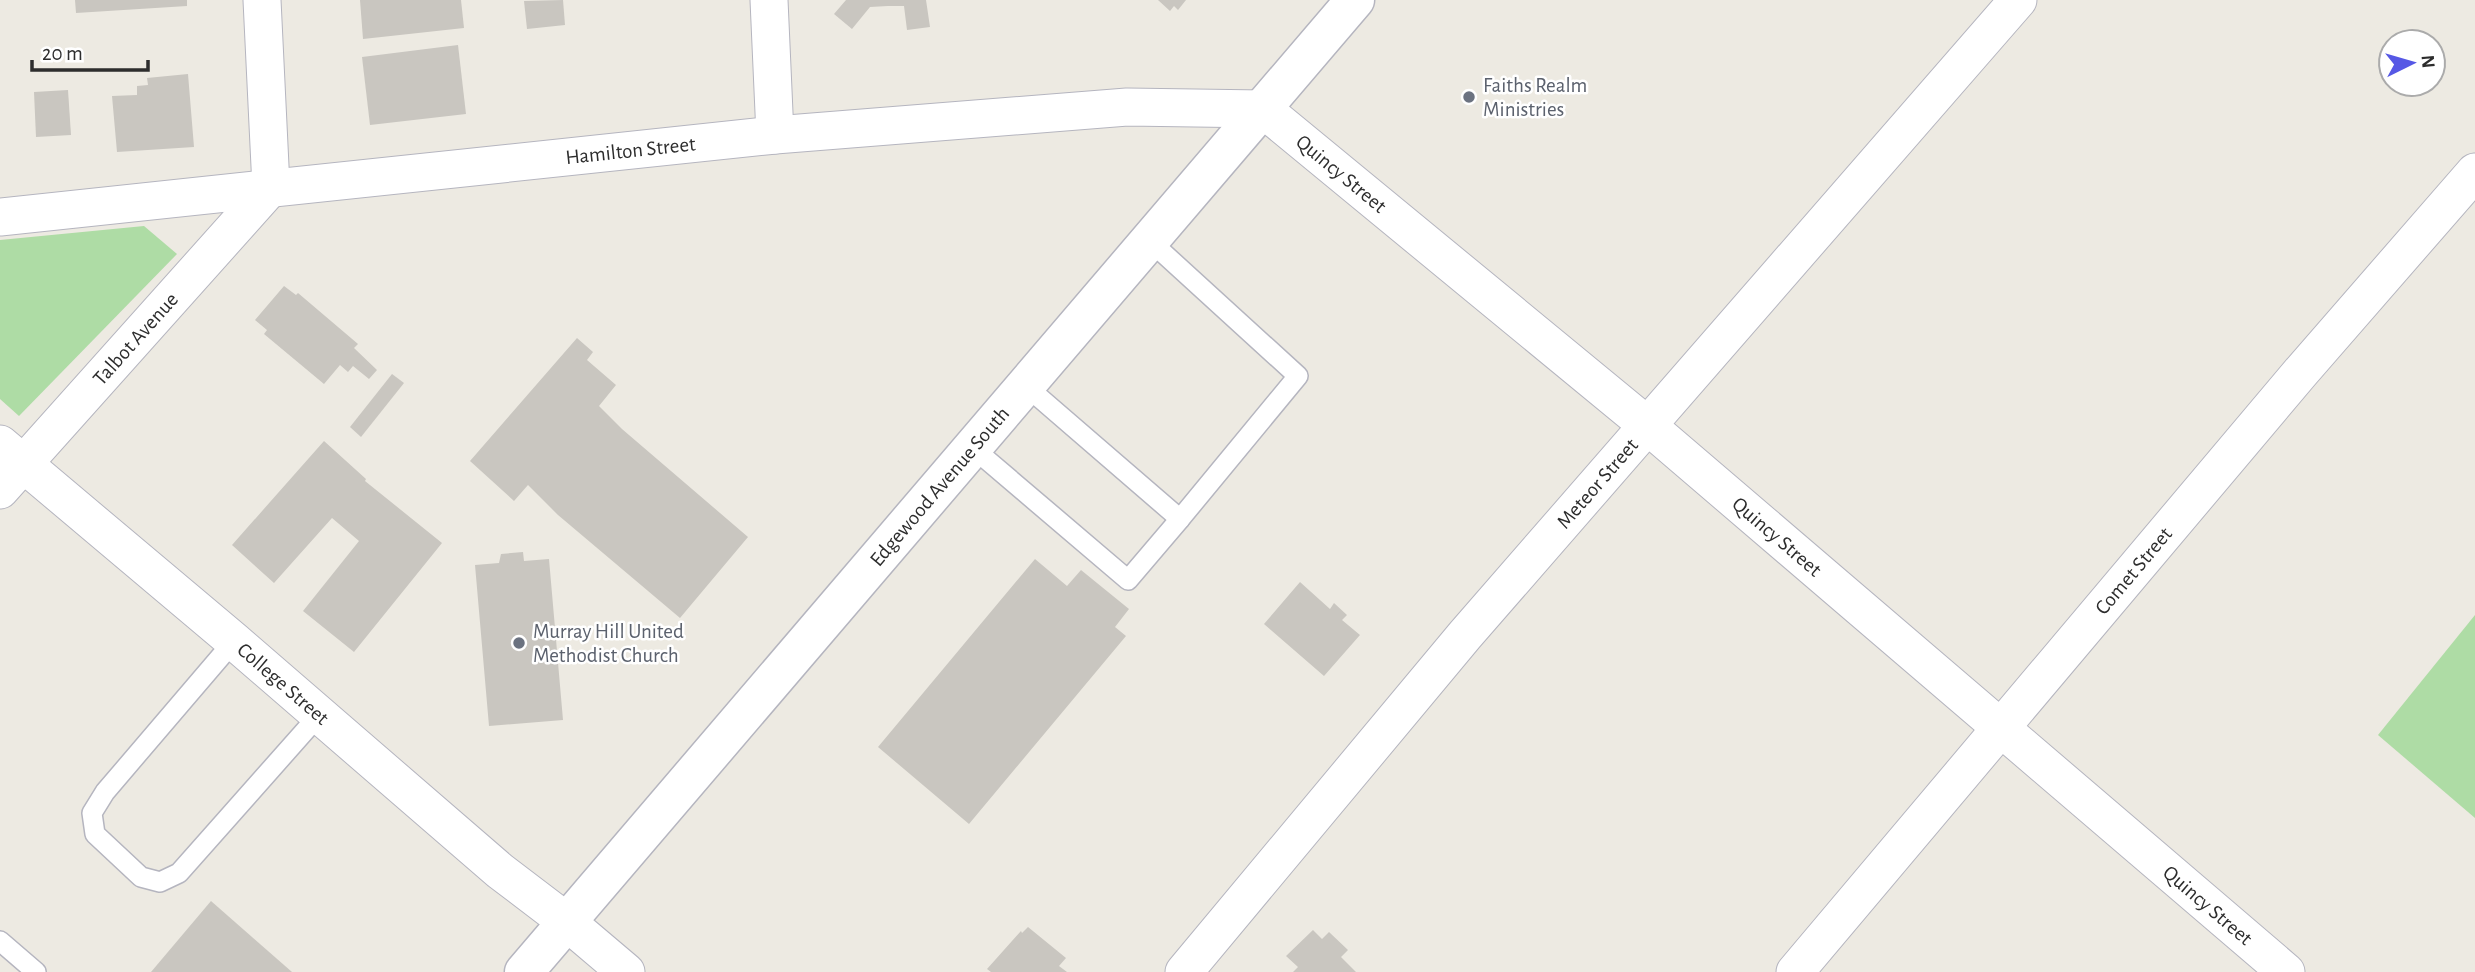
<svg xmlns="http://www.w3.org/2000/svg" width="2475" height="972" viewBox="0 0 2475 972" font-family="'Alegreya Sans',sans-serif">
<style>
.green{fill:#aedca5}
.building{fill:#c9c6c0}
.lines{fill:none;stroke-linecap:round;stroke-linejoin:round}
.service-casing{stroke:#b5b5bf;stroke-width:22}
.minor-casing{stroke:#b5b5bf;stroke-width:39}
.secondary-casing{stroke:#b5b5bf;stroke-width:41}
.service{stroke:#fff;stroke-width:19}
.minor{stroke:#fff;stroke-width:37}
.secondary{stroke:#fff;stroke-width:38}
.worship-dot{fill:#6b7280;stroke:#fff;stroke-width:2.5}
.labels{text-anchor:middle;stroke-width:5;stroke-linejoin:round;paint-order:stroke}
.worship-label{font-size:21px;fill:#5b616d;stroke:#fff;text-anchor:start}
.street-label{font-size:21px;fill:#2d2d2d;stroke:#fff}
</style>
<rect width="100%" height="100%" fill="#edeae2"/>
<g class="green">
<path d="M144,226L177,254L19,416L0,399V240Z"/>
<path d="M2475,615V818L2378,735Z"/>
</g>
<g class="building">
<path d="M75,0H187V6L76,13Z"/>
<path d="M360,0H461L464,28L363,39Z"/>
<path d="M563,0L565,25L527,29L524,1Z"/>
<path d="M846,0H926L930,27L907,30L904,6H888L870,7L852,29L834,14Z"/>
<path d="M1158,0H1186L1178,10L1174,6L1170,11Z"/>
<path d="M458,45L466,114L370,125L362,57Z"/>
<path d="M188,74L194,147L117,152L112,96L137,95V86L148,85L147,78Z"/>
<path d="M68,90L71,135L36,137L34,92Z"/>
<path d="M284,286L296,295L298,293L358,344L354,348L377,370L369,379L353,366L348,372L340,365L324,384L264,334L267,330L255,320Z"/>
<path d="M577,338L593,352L587,360L616,385L599,406L622,429L748,537L680,618L558,515L528,485L514,501L470,461Z"/>
<path d="M392,374L404,383L361,437L350,427Z"/>
<path d="M324,441L366,479L365,481L442,543L354,652L303,611L359,541L332,518L274,583L232,545Z"/>
<path d="M523,552L524,561L549,559L563,720L489,726L475,565L499,563L501,554Z"/>
<path d="M1035,559L1067,586L1081,570L1129,609L1115,627L1126,636L969,824L878,747Z"/>
<path d="M1300,582L1330,609L1334,603L1347,615L1342,620L1360,635L1324,676L1264,624Z"/>
<path d="M211,901L292,972H151Z"/>
<path d="M1028,927L1066,958L1059,966L1067,972H991L987,969L1021,931L1022,933Z"/>
<path d="M1313,930L1322,939L1329,932L1348,950L1341,957L1356,972H1293L1298,967L1286,956Z"/>
</g>
<g class="lines">
<g class="service-casing">
<g id="service">
<path d="M1026,386L1180,519L1298,376L1150,241"/>
<path d="M973,448L1128,580L1180,519"/>
<path d="M234,641L105,792L92,813L95,834L141,877L160,882L179,873L319,715"/>
<path d="M0,941L36,972"/>
</g>
</g>
<g class="minor-casing">
<g id="minor">
<path d="M769,0L775,135"/>
<path id="s1" d="M0,217L775,135L1127,107L1263,109L1648,426L2286,972"/>
<path id="s2" d="M0,444L234,641L500,871L567,922L626,972"/>
<path id="s3" d="M0,490L271,187L262,0"/>
<path id="s4" d="M1184,972L1465,635L2018,0"/>
<path id="s5" d="M1795,972L2300,373L2475,172"/>
</g>
</g>
<g class="secondary-casing">
<g id="secondary">
<path id="s6" d="M524,972L1355,0"/>
</g>
</g>
<use href="#service" class="service"/>
<use href="#minor" class="minor"/>
<use href="#secondary" class="secondary"/>
</g>
<g class="worship-dot">
<circle cx="1469" cy="97" r="7"/>
<circle cx="519" cy="643" r="7"/>
</g>
<g class="labels">
<g class="worship-label">
<text x="1483" y="92">Faiths Realm<tspan x="1483" dy="24">Ministries</tspan></text>
<text x="533" y="638">Murray Hill United<tspan x="533" dy="24">Methodist Church</tspan></text>
</g>
<g class="street-label">
<text dy="7" stroke="none"><textPath href="#s1" startOffset="634">Hamilton Street</textPath></text>
<text dy="7" stroke="none"><textPath href="#s1" startOffset="1370">Quincy Street</textPath></text>
<text dy="7" stroke="none"><textPath href="#s3" startOffset="203">Talbot Avenue</textPath></text>
<text dy="7" stroke="none"><textPath href="#s4" startOffset="640">Meteor Street</textPath></text>
<text dy="7" stroke="none"><textPath href="#s6" startOffset="639">Edgewood Avenue South</textPath></text>
<text dy="7" stroke="none"><textPath href="#s1" startOffset="1937">Quincy Street</textPath></text>
<text dy="7" stroke="none"><textPath href="#s5" startOffset="525">Comet Street</textPath></text>
<text dy="7" stroke="none"><textPath href="#s2" startOffset="371">College Street</textPath></text>
<text dy="7" stroke="none"><textPath href="#s1" startOffset="2504">Quincy Street</textPath></text>
</g>
</g>
<g transform="translate(2412 63) rotate(85)"><circle r="33" fill="#ffffff" stroke="#ababab" stroke-width="2"/>
<path d="M0-5L12 26L0 18L-12 26Z" fill="#5658e5"/>
<text y="-10" font-size="19" font-weight="bold" text-anchor="middle" fill="#2d2d2d">N</text>
</g>
<path d="M32 60v10h116v-10" fill="none" stroke="#2d2d2d" stroke-width="3.5"/>
<text x="42" y="60" font-size="21" fill="#2d2d2d" stroke="#ffffff" stroke-width="5" paint-order="stroke">20 m</text>
</svg>
